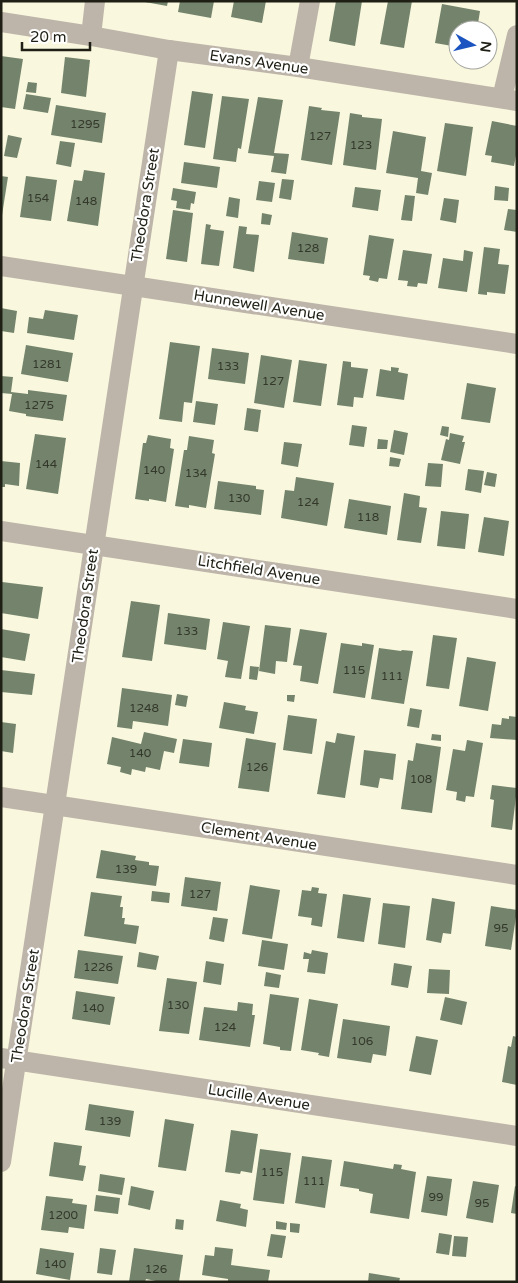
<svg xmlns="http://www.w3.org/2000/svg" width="518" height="1283" viewBox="0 0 518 1283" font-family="'Varela Round',sans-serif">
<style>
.building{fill:#74846c}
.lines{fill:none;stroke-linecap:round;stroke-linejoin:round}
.minor{stroke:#beb5aa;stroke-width:20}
.labels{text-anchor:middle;stroke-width:4.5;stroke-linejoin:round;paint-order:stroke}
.number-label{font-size:12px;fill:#34382b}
.street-label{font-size:15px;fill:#1f1f15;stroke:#fff}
</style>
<rect width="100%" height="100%" fill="#f9f8de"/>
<g class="building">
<path d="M145,1H168L167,6L145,2Z"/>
<path d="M180,1H214L211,18L178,12Z"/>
<path d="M234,1H266L262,23L231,17Z"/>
<path d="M336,1H362L355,46L329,41Z"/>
<path d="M388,1H412L404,48L380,44Z"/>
<path d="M442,4L480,11L477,30H458V47L435,43Z"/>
<path d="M1,56L23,59L15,109L1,107Z"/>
<path d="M65,57L90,60L86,97L61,93Z"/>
<path d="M28,82L37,83L36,93L26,92Z"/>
<path d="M192,91L213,94L205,148L184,145Z"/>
<path d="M26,94L51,98L48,113L23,109Z"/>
<path d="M222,96L249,99L241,149L238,148L236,162L213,159Z"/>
<path d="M258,97L283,100L274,153L289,154L286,174L271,172L274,156L248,153Z"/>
<path d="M56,105L106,113L102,143L51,135Z"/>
<path d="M309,106L322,108L321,110L340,112L332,165L301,160Z"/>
<path d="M350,113L362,115V117L382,119L376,170L343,165Z"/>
<path d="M492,121L517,126V150L514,166L491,162L492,156L485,155Z"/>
<path d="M445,123L473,127L466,176L437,171Z"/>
<path d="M393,131L426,137L421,171L432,173L428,195L416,193L418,178L386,173Z"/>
<path d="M8,135L22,138L17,158L4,156Z"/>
<path d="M60,141L75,143L71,167L56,164Z"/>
<path d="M184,162L220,167L217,188L181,183Z"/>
<path d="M84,170L105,173L98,226L67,221L74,180L82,181Z"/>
<path d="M1,176L8,177L2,215H1Z"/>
<path d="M26,176L57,180L51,221L20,217Z"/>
<path d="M282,179L294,180L291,200L279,198Z"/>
<path d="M259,181L275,183L272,202L256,200Z"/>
<path d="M495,186L509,188L508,201L494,200Z"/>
<path d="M355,187L381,190L378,211L352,207Z"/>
<path d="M173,188L196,192L194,204L191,203L190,210L176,208L177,201L171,200Z"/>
<path d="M405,195L415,196L412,221L401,220Z"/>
<path d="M229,197L240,199L238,218L226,216Z"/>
<path d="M444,198L459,200L456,223L440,220Z"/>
<path d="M508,209L517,210V232L504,230Z"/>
<path d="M173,210L193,213L187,262L166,259Z"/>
<path d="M262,213L272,215L270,225L261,224Z"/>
<path d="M206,224L211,225L210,229L224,231L219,266L201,264Z"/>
<path d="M239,226L247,227L246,234L259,235L254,272L233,268Z"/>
<path d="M292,232L328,238L324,264L288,259Z"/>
<path d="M369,235L394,239L387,279L379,278L378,282L369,280L370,276L363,275Z"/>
<path d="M484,247L500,249L498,264L509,265L505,294L487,292V295L478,294Z"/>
<path d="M403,250L432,254L427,284L418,283L417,287L407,286L408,281L398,280Z"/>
<path d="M464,250L473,252L467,292L438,288L443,258L463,261Z"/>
<path d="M1,308L17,311L14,333L1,331Z"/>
<path d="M45,310L78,315L74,340L27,333L29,317L43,319Z"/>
<path d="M170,342L200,346L192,403L184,402L182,422L159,419Z"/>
<path d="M26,345L73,353L68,382L21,374Z"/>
<path d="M212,348L249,353L245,384L208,379Z"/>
<path d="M261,355L292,360L284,408L254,403Z"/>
<path d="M299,360L327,364L321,406L293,402Z"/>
<path d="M343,361L351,362V367L368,369L363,398L354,397L353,407L337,405Z"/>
<path d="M391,367L399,368L398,372L408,374L404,400L376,396L380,369L391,371Z"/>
<path d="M1,376L13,377L11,392L28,394V390L67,395L63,421L26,416V414L9,411L12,394L1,393Z"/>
<path d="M467,383L496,388L490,423L461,419Z"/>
<path d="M196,401L218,404L215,425L193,422Z"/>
<path d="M247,408L261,410L258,432L244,430Z"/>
<path d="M352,425L367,427L364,447L349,445Z"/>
<path d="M442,426L449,427L448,437L440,435Z"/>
<path d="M394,430L408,433L404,455L390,452Z"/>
<path d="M450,433L464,436L462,442H465L460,464L441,460L446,439L449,440Z"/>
<path d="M35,434L66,438L58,494L26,489Z"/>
<path d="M148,435L171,439L170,448L174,449L166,502L149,499V501L135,499L143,443H146Z"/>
<path d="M189,436L214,440L212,453L215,454L206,508L189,505V508L175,506L184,450H187Z"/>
<path d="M378,439L388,440L387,449H377Z"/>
<path d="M284,442L302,444L298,467L281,464Z"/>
<path d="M390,457L401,459L399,467L389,466Z"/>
<path d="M1,461L20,463L19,486L5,484V487H1Z"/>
<path d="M428,463L443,464L441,487L425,486Z"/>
<path d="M468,469L484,471L481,493L465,490Z"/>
<path d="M487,472L497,474L495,487L484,485Z"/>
<path d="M296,477L334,483L327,526L281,518L285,490L294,491Z"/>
<path d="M218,481L256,486V489L264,490L261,515L214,509Z"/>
<path d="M404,493L420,496L419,507L427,508L421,543L397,540Z"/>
<path d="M349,499L391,506L387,535L344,528Z"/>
<path d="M441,511L469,514L465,549L437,546Z"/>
<path d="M484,517L509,521L504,556L478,552Z"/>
<path d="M2,582L43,587L38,619L1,613Z"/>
<path d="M131,601L160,605L152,661L122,657Z"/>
<path d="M168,613L210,619L206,650L164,644Z"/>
<path d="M223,622L250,626L241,679L225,677L228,661L217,659Z"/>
<path d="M265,625L291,628L287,662L276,661L275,674L259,671Z"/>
<path d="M1,629L30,634L25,661L1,657Z"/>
<path d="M300,629L327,633L318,684L300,681L302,666L293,665Z"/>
<path d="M433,635L457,638L449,689L426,686Z"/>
<path d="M341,643L362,646V643L374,645L365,698L333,693Z"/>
<path d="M379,648L401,651L402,650L413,651L404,704L371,699Z"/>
<path d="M467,657L496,662L488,711L459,706Z"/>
<path d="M250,666L259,667L257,680L249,679Z"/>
<path d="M1,670L35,674L32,695L1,692Z"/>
<path d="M122,688L172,695L168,726L133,721L132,729L117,727Z"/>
<path d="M177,694L188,696L186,707L175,705Z"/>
<path d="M287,695H295L294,702L287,701Z"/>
<path d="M224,702L246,706L245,710L258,712L254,734L219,728Z"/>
<path d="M410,708L422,710L419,728L407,726Z"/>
<path d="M288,715L317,719L312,754L283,750Z"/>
<path d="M509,716L517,717V740L490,738L492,724L501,725L502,718L509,719Z"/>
<path d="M1,722L16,724L13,753L1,751Z"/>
<path d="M144,732L177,739L174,753L164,751L160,770L146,767L145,772L132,769L131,775L120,772L121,767L107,764L112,737L141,744Z"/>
<path d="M337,733L355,736L345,798L317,794L326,741L335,743Z"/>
<path d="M432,734L441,735V741L431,740Z"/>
<path d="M246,738L276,743L269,792L238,788Z"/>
<path d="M183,739L212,743L209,767L179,763Z"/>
<path d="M467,740L483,743L474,797L466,796L465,802L456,800L457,792L446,790L453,749L465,751Z"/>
<path d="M416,743L441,747L432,813L401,809L408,760L413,761Z"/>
<path d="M364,750L396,754L393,780L380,778L378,788L360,785Z"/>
<path d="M492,785L517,788L512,830L491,827L494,800L490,799Z"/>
<path d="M101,850L136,856L135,860L149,862V865L159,866L156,886L96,878Z"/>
<path d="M185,877L221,882L217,911L181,906Z"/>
<path d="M250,885L280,890L272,939L242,934Z"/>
<path d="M312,887L319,888L318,893L327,894L322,927L311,925L312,918L298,916L302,890L311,891Z"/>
<path d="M152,891L170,893L169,903L151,901Z"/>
<path d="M91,892L122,896L120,907H123L122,918H125L124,924L139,926L136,944L84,936Z"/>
<path d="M343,894L371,898L364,942L337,938Z"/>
<path d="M432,898L455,902L451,934L443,933L441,943L426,940Z"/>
<path d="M383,903L410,906L405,948L378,944Z"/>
<path d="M491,906L517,910L511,950L485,946Z"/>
<path d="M213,917L228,919L224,942L209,939Z"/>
<path d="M262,940L288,944L284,970L258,966Z"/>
<path d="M78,950L123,956L118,984L74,978Z"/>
<path d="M312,950L328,953L325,974L307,972L309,959H303L304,952L311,954Z"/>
<path d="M139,952L159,956L156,970L137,967Z"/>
<path d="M206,961L224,964L221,985L203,982Z"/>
<path d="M394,963L412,966L408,988L391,985Z"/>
<path d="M429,969L450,970L449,994L427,993Z"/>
<path d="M266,972L281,975L279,988L264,986Z"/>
<path d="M167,978L197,982L189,1034L159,1031Z"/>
<path d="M76,991L115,997L110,1025L72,1019Z"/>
<path d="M270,994L299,998L291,1051L280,1050V1047L263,1044Z"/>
<path d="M445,997L467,1002L462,1025L440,1020Z"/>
<path d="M309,999L338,1004L329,1057L318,1055L319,1053L301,1050Z"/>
<path d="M238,1002L253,1004L252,1015H255L250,1047L199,1040L204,1007L237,1011Z"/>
<path d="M343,1019L390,1026L386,1056L373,1054L371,1063L337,1058Z"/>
<path d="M416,1036L438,1040L431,1075L409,1071Z"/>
<path d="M513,1036L517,1037V1085L502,1082L508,1046L511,1047Z"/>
<path d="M89,1104L134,1111L130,1137L85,1130Z"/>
<path d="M165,1119L194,1124L186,1171L158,1167Z"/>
<path d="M231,1130L258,1134L252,1173L241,1171L240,1174L225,1172Z"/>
<path d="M54,1142L82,1146L79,1165L86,1166L83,1181L49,1176Z"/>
<path d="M260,1149L291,1153L284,1204L253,1200Z"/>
<path d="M302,1156L332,1160L325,1208L295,1203Z"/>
<path d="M344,1161L393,1169L394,1164L402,1165L401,1169L416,1172L409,1219L370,1213L373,1194L359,1191V1189L340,1186Z"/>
<path d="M100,1174L125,1178L122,1195L98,1191Z"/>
<path d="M427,1176L452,1179L447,1216L421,1212Z"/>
<path d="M473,1181L499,1185L493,1223L466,1218Z"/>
<path d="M131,1186L154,1191L150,1210L128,1205Z"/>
<path d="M515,1186L517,1187V1214L511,1213Z"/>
<path d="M96,1195L120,1198L118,1214L94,1211Z"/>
<path d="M46,1196L73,1199L72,1203L87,1205L84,1229L69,1227L68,1233L41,1230Z"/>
<path d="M220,1200L241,1204L240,1208L248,1210L246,1227L216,1221Z"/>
<path d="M176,1219L184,1220L183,1230L175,1229Z"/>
<path d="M276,1221L287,1223L286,1230L276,1229Z"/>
<path d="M290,1223L300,1224L299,1233L290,1232Z"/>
<path d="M439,1233L452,1235L449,1255L436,1253Z"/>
<path d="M271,1234L286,1236L282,1258L267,1256Z"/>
<path d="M454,1236L468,1237L466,1257L452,1256Z"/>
<path d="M215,1247L233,1249L231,1265L270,1270L268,1282H228V1279L202,1275L205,1255L214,1256Z"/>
<path d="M40,1248L74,1253L70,1280L36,1274Z"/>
<path d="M100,1248L116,1250L112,1275L97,1273Z"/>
<path d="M134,1248L183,1255L179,1282H156V1281L146,1279L145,1282H129Z"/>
<path d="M369,1273L400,1278L399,1282H368Z"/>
</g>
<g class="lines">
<g class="minor">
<path d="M1,22L91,36L169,50L298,67L517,101"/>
<path d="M91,36L95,1"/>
<path d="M298,67L310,1"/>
<path d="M502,98L517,35"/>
<path d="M1,266L517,344"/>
<path d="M1,531L517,609"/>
<path d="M1,797L517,875"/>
<path d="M1,1058L517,1136"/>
<path d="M1,1162L169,50"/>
</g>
</g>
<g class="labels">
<g class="number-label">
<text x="85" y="128">1295</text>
<text x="320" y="140">127</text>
<text x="361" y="149">123</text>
<text x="38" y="202">154</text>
<text x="86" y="205">148</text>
<text x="308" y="252">128</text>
<text x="47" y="368">1281</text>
<text x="228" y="370">133</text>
<text x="273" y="385">127</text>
<text x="39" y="409">1275</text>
<text x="46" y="468">144</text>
<text x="154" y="474">140</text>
<text x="196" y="477">134</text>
<text x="239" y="502">130</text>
<text x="308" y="506">124</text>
<text x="368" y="521">118</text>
<text x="187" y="635">133</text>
<text x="354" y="674">115</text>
<text x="392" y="680">111</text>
<text x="144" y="712">1248</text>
<text x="140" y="757">140</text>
<text x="257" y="771">126</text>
<text x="421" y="783">108</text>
<text x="126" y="873">139</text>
<text x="200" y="898">127</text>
<text x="501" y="932">95</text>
<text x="98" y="971">1226</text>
<text x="178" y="1009">130</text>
<text x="93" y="1012">140</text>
<text x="225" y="1031">124</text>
<text x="362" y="1045">106</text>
<text x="110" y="1125">139</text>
<text x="272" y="1176">115</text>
<text x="314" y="1185">111</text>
<text x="436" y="1201">99</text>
<text x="482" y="1207">95</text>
<text x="63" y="1219">1200</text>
<text x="55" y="1268">140</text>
<text x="156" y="1273">126</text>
</g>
<g class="street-label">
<text transform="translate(259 62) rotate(8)" y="5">Evans Avenue</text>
<text transform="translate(145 205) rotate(-81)" y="5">Theodora Street</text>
<text transform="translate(259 305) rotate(9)" y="5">Hunnewell Avenue</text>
<text transform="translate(259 570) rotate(9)" y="5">Litchfield Avenue</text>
<text transform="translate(85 606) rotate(-82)" y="5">Theodora Street</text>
<text transform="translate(259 836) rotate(9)" y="5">Clement Avenue</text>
<text transform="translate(25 1006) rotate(-81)" y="5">Theodora Street</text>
<text transform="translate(259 1097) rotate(9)" y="5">Lucille Avenue</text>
</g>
</g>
<rect width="518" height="1283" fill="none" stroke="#1f1f15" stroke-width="5"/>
<g transform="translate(473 45) rotate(98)"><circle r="24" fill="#ffffff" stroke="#a5a5a1"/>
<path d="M0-4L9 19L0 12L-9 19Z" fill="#1b54c0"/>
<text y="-8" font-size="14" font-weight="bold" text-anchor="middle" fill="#1f1f15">N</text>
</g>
<path d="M22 42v8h68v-8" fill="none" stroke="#1f1f15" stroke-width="2.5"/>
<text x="30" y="42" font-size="15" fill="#1f1f15" stroke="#ffffff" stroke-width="4" paint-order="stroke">20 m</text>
</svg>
